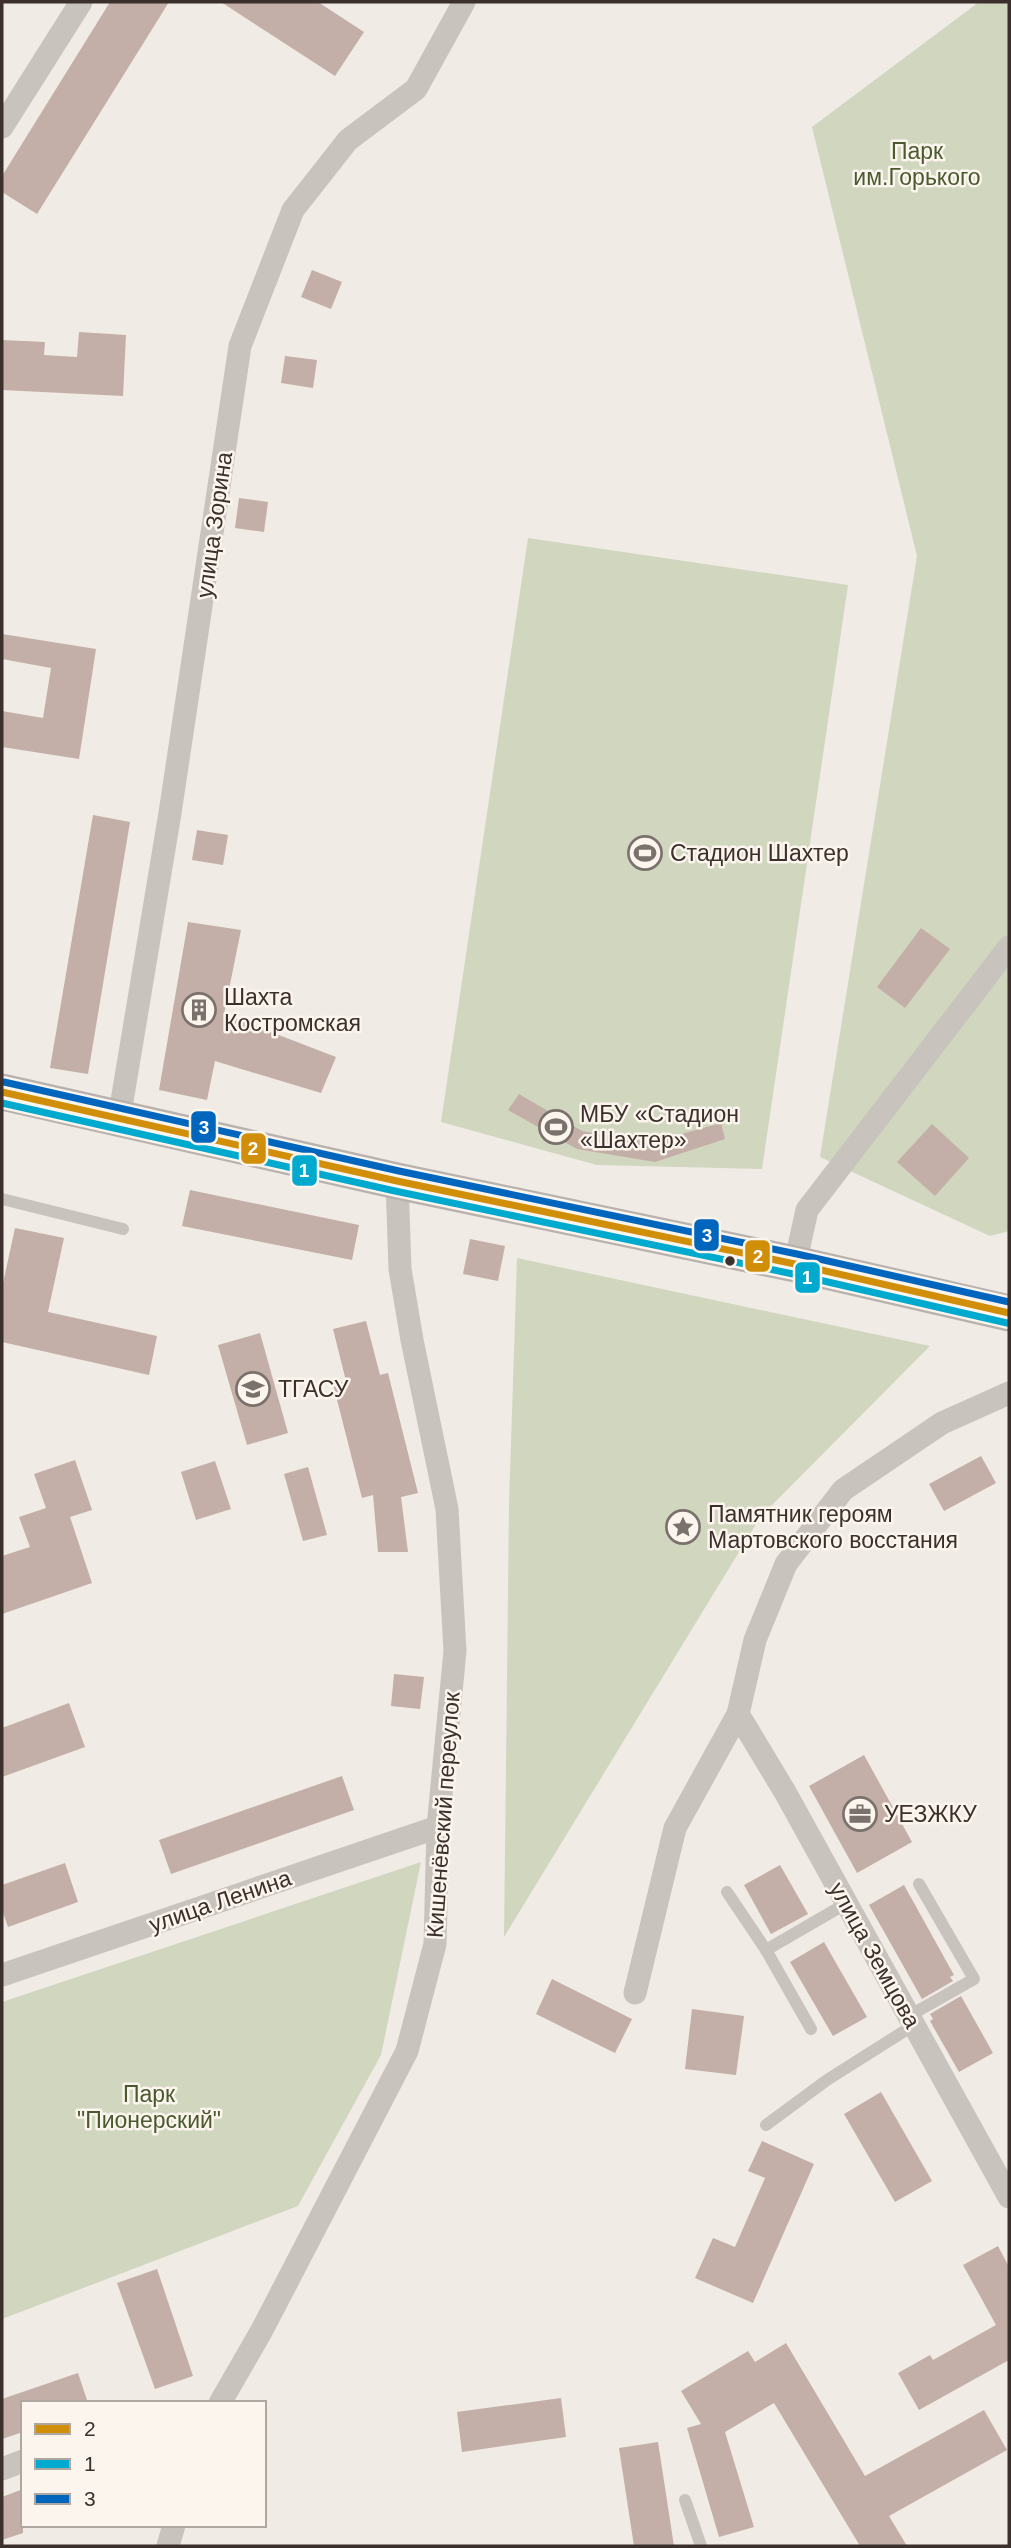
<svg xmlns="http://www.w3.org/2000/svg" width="1011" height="2548" viewBox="0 0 1011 2548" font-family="Arial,sans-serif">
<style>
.green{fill:#d1d6bf}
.building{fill:#c3afa7}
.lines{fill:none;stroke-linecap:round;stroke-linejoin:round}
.lane{stroke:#c9c3be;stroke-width:12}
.street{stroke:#c9c3be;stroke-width:23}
.primary{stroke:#b8b1ad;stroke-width:37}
.bus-1-casing{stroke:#fbf5ee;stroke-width:12}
.bus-2-casing{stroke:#fbf5ee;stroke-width:12}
.bus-3-casing{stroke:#fbf5ee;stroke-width:12}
.bus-1{stroke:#d18e09;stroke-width:7}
.bus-2{stroke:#00a9ce;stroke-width:7}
.bus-3{stroke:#0065bd;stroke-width:7}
.bus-dot{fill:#3b302b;stroke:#fbf5ee;stroke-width:2.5}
.labels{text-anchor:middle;stroke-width:5;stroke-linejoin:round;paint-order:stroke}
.park-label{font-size:23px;fill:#4a5a2e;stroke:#fbf5ee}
.street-label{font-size:23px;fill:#3b302b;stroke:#fbf5ee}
.poi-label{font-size:23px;fill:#3b302b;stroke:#fbf5ee;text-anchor:start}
.line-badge{stroke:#fbf5ee;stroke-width:2.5}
.badge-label{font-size:19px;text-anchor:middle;font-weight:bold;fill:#fff}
</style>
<rect width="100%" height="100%" fill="#f0ebe5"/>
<g class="green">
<path d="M979,2H1009V1231L990,1236L820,1157L917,556L812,127Z"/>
<path d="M528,538L848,585L762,1169L597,1165L441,1122Z"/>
<path d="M517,1258L930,1346L761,1516L504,1937L509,1505Z"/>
<path d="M421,1862L381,2055L298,2206L2,2319V2002Z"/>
</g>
<g class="building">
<path d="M110,2H169L37,214L2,192V176Z"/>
<path d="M221,2H318L364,32L335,76Z"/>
<path d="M312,270L342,282L331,309L301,297Z"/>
<path d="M79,332L126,335L123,396L2,390V340L45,342L44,355L77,357Z"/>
<path d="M285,356L317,360L313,388L281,383Z"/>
<path d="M239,498L268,502L264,532L235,528Z"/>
<path d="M2,634L96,649L79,759L2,747V711L43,718L51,668L2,659Z"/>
<path d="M93,815L130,822L88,1074L50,1068Z"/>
<path d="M197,830L228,835L223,865L192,860Z"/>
<path d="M188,922L241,930L224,1014L336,1057L321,1093L215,1061L207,1100L159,1090Z"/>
<path d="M921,928L950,949L905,1008L877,987Z"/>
<path d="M519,1094L582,1131L617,1138L653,1142L721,1123L725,1139L655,1162L577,1149L508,1110Z"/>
<path d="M932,1124L969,1158L935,1196L897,1162Z"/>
<path d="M190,1190L359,1225L352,1260L182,1226Z"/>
<path d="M15,1228L64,1238L48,1312L157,1336L149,1375L2,1342V1288Z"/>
<path d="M470,1239L505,1246L498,1281L463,1274Z"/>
<path d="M366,1321L380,1375L388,1373L418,1493L401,1497L408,1552H378L373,1495L362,1498L333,1384L346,1381L333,1329Z"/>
<path d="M260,1333L288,1433L247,1445L218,1345Z"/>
<path d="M981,1456L996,1483L944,1511L929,1484Z"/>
<path d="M75,1460L92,1510L70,1517L92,1583L2,1614V1556L30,1547L19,1517L46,1508L34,1474Z"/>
<path d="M215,1461L231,1509L196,1520L181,1472Z"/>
<path d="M308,1467L327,1535L303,1541L284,1474Z"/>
<path d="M394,1674L424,1677L420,1709L391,1706Z"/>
<path d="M69,1703L85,1747L2,1777V1728Z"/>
<path d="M864,1755L912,1842L857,1873L809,1786Z"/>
<path d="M342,1776L354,1810L171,1874L159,1840Z"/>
<path d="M65,1863L78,1902L8,1927L2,1910V1885Z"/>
<path d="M780,1865L808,1914L771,1934L744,1885Z"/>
<path d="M904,1885L954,1975L950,1977L953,1981L922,1999L869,1905Z"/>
<path d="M824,1942L867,2017L833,2036L790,1962Z"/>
<path d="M552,1979L632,2019L615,2053L536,2014Z"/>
<path d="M961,1996L993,2053L959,2072L930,2021L933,2019L930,2014Z"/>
<path d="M692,2009L744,2016L736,2075L685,2069Z"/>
<path d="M881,2092L932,2181L895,2202L844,2114Z"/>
<path d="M762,2141L814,2164L753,2303L695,2278L713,2238L735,2247L765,2178L748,2171Z"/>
<path d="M998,2246L1009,2267V2360L919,2410L898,2373L930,2355L933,2360L996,2325L963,2265Z"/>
<path d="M157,2269L193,2376L155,2389L117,2283Z"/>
<path d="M786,2343L865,2476L984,2410L1007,2450L889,2516L907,2546H860L774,2403L725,2432L754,2527L719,2537L687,2428L701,2424L681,2391L748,2351L755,2362Z"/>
<path d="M78,2373L88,2403H23V2432L2,2439V2399Z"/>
<path d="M561,2398L566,2437L462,2452L457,2412Z"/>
<path d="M658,2442L674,2546H634L619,2448Z"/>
<path d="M23,2489V2533L2,2540V2497Z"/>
</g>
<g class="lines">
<g class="lane">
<path d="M2,1199L123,1229"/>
<path d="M727,1892L766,1950L811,2029"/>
<path d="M766,1950L847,1903"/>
<path d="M909,2016L974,1979L919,1884"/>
<path d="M766,2125L827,2080L914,2025"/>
<path d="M685,2500L701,2546"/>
</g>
<g class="street">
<path d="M2,127L81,2"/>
<path d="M119,1119L170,813L240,346L293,210L348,140L416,89L464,2"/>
<path d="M795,1264L807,1210L1009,947"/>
<path d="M738,1714L785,1792L1009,2197"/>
<path d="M2,1975L438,1827"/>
<path d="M635,1993L675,1828L738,1714L755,1640L786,1564L843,1490L942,1423L1009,1393"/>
<path d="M220,2403L262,2330L407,2051L435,1944L438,1827L455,1651L447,1509L412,1340L400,1269L397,1181"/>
<path d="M2,2469L23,2461"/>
<path d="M168,2546L174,2525"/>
</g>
<path class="primary" d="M2,1092L397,1181L795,1264L1009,1313"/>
<g class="bus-1-casing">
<path id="bus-1" d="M2,1092L397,1181L795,1264L1009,1313"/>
</g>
<g class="bus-2-casing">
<path id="bus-2" d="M2,1103L395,1191L793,1274L1007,1323"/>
</g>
<g class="bus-3-casing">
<path id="bus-3" d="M4,1082L399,1171L797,1254L1009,1302"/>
</g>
<use href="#bus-1" class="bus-1"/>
<use href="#bus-2" class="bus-2"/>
<use href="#bus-3" class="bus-3"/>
</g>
<defs>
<g id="stadium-ring" transform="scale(1.75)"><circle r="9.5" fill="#fbf5ee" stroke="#7a716c" stroke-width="1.5"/><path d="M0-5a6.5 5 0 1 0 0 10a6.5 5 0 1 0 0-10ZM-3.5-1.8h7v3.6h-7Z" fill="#7a716c"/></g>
<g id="building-ring" transform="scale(1.75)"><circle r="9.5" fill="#fbf5ee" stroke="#7a716c" stroke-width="1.5"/><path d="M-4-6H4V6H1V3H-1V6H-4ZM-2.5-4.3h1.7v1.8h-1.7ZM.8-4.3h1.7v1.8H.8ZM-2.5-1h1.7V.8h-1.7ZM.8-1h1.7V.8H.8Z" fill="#7a716c"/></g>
<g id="university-ring" transform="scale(1.75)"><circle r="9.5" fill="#fbf5ee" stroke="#7a716c" stroke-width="1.5"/><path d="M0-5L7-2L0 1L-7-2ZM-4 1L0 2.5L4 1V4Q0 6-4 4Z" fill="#7a716c"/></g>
<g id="sight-ring" transform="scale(1.75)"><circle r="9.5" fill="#fbf5ee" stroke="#7a716c" stroke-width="1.5"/><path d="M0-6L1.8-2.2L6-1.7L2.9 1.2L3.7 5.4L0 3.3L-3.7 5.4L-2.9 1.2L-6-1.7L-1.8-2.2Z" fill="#7a716c"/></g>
<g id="office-ring" transform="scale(1.75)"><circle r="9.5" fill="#fbf5ee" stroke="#7a716c" stroke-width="1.5"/><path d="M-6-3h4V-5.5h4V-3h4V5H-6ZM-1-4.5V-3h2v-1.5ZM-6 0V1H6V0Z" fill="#7a716c"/></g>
</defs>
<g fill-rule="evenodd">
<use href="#stadium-ring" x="645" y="853"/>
<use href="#building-ring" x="199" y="1010"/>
<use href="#stadium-ring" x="556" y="1127"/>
<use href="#university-ring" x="253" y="1389"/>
<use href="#sight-ring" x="683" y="1527"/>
<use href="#office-ring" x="860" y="1814"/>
</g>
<circle class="bus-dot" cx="730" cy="1261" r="6"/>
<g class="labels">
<g class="park-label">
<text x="917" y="159">Парк<tspan x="917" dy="26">им.Горького</tspan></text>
<text x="149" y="2102">Парк<tspan x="149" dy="26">"Пионерский"</tspan></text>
</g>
<g class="street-label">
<text transform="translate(214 525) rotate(-82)" y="8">улица Зорина</text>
<text transform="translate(443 1815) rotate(-86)" y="8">Кишенёвский переулок</text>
<text transform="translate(220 1901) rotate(-19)" y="8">улица Ленина</text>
<text transform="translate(875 1955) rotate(61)" y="8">улица Земцова</text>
</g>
<g class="poi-label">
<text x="670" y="861">Стадион Шахтер</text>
<text x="224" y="1005">Шахта<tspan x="224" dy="26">Костромская</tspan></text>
<text x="580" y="1122">МБУ «Стадион<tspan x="580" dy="26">«Шахтер»</tspan></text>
<text x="278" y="1397">ТГАСУ</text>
<text x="708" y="1522">Памятник героям<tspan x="708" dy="26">Мартовского восстания</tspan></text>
<text x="884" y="1822">УЕЗЖКУ</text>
</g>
</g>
<g class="line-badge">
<rect x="190" y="1110" width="27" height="34" rx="7" fill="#0065bd"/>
<rect x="240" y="1132" width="27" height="33" rx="7" fill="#d18e09"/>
<rect x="291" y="1154" width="27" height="33" rx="7" fill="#00a9ce"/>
<rect x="693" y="1218" width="27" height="34" rx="7" fill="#0065bd"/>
<rect x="744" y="1239" width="27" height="34" rx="7" fill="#d18e09"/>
<rect x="794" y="1261" width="27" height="33" rx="7" fill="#00a9ce"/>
</g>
<g class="badge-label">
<text x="204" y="1134">3</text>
<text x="253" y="1155">2</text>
<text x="304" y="1177">1</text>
<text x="707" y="1242">3</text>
<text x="758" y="1263">2</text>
<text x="807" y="1284">1</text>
</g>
<rect width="1011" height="2548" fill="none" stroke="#3b302b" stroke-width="7"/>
<rect x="21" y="2401" width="245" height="126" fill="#fbf5ee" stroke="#aea6a0" stroke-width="2"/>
<rect x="35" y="2424" width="35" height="10" fill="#d18e09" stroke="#aea6a0" stroke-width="2"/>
<text x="84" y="2436" font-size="21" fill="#3b302b">2</text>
<rect x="35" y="2459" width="35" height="10" fill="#00a9ce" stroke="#aea6a0" stroke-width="2"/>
<text x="84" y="2471" font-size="21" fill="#3b302b">1</text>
<rect x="35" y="2494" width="35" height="10" fill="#0065bd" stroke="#aea6a0" stroke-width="2"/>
<text x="84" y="2506" font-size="21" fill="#3b302b">3</text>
</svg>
